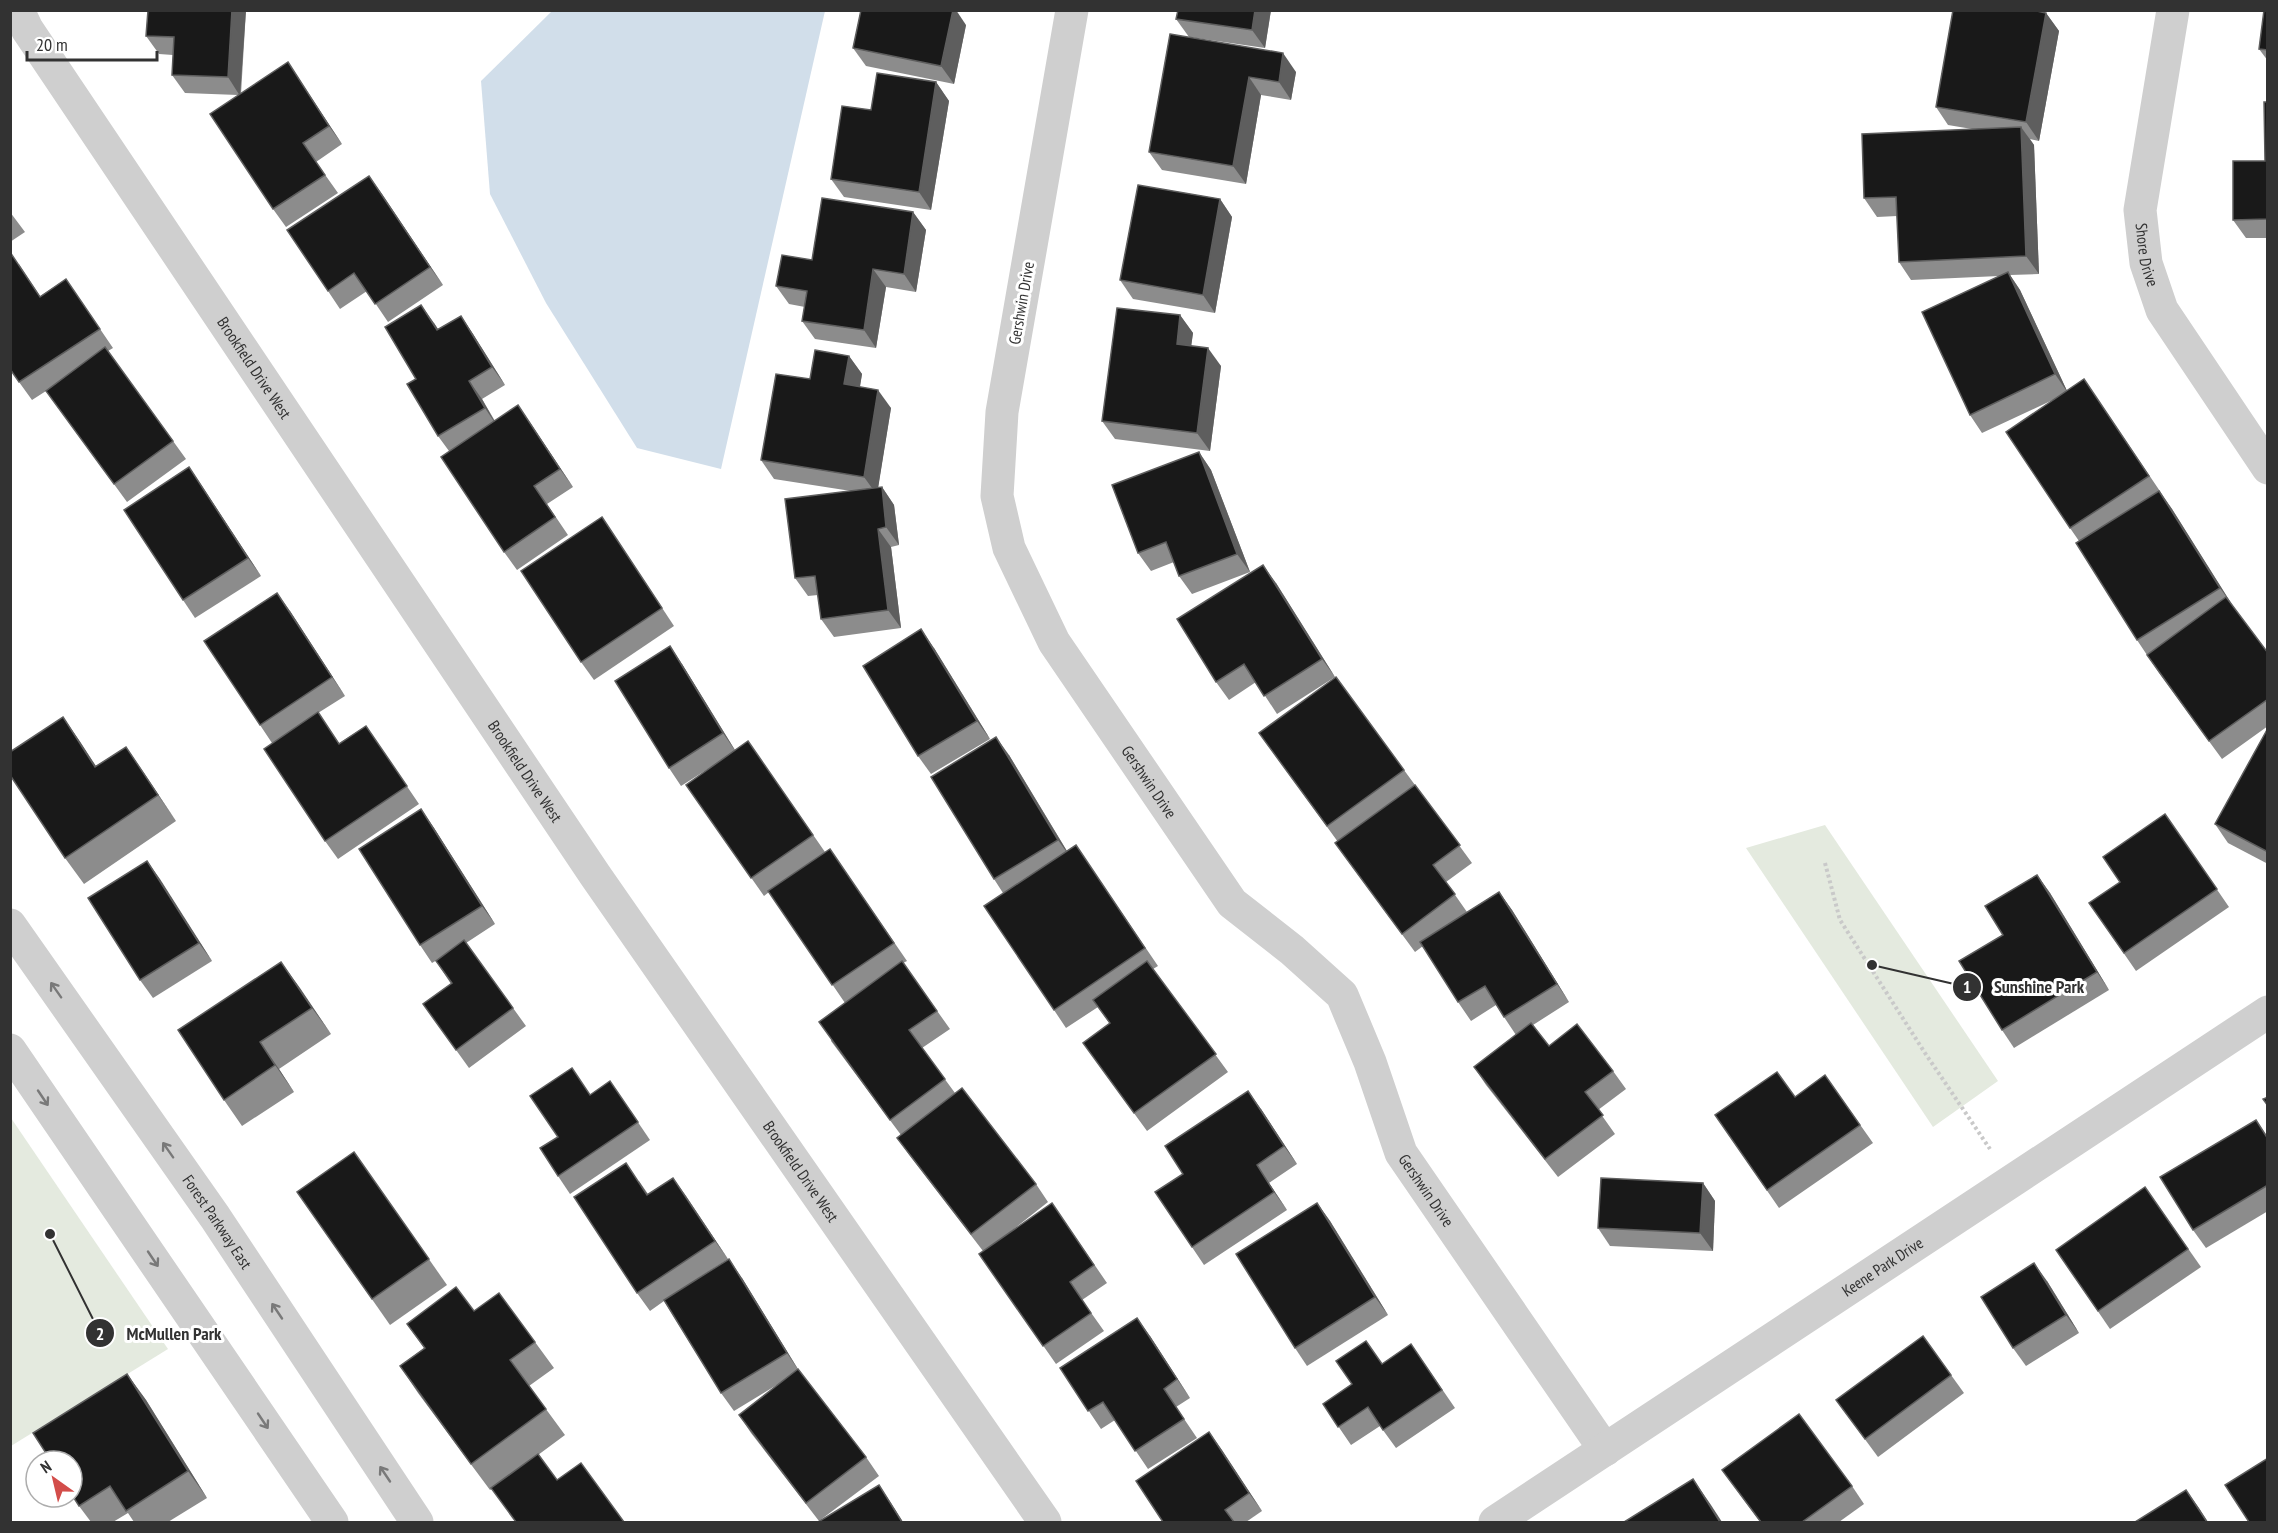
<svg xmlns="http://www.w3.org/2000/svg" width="2278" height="1533" viewBox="0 0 2278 1533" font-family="'PT Sans Narrow',sans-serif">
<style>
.green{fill:#e4eadf}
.water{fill:#d1deea}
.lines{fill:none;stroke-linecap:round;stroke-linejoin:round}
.path{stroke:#c9c9c9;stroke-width:4;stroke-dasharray:3 3;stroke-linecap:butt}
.minor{stroke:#cfcfcf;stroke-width:33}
.wall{fill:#8c8c8c}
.shaded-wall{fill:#5e5e5e}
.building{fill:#191919;stroke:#5e5e5e;stroke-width:1.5}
.oneway{stroke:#797979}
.labels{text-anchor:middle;stroke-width:6;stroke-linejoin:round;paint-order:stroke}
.street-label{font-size:16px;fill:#323232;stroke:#fff}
.leader{fill:none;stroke:#323232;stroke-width:2}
.callout-dot{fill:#323232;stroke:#fff;stroke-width:2}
.mark-label{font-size:18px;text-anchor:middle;font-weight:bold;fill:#fff}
.callout-label{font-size:18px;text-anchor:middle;font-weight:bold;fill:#323232;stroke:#fff;stroke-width:6;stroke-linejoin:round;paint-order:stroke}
</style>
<rect width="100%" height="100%" fill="#fff"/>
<g class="green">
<path d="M1825,825L1998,1081L1933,1127L1746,848Z"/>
<path d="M11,1118L168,1349L11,1446H10Z"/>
</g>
<path class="water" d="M552,11H825L721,469L637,448L546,303L490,194L481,81Z"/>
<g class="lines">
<path class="path" d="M1825,863L1840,920L1925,1053L1990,1149"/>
<g class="minor">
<path id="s1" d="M18,10L27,29L595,875L1045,1522"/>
<path id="s2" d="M1072,10L1002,412L997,496L1009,548L1054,642L1232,903L1292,950L1342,995L1370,1062L1401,1153L1605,1450"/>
<path id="s3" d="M2173,10L2140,210L2146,263L2162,310L2268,468"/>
<path id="s4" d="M10,925L215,1217L417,1522"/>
<path d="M10,1050L332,1522"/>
<path id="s5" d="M1495,1522L2268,1012"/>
</g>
</g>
<g class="wall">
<path d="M246,10L241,94L288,62L342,144L316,162L338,193L286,227L273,209L238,95L185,93L172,75L173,55L159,54L146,36Z"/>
<path d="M1271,10L1265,48L1189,37L1176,19Z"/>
<path d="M2268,10V61L2259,49Z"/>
<path d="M2046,13L2059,31L2039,141L2030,139L2034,145L2039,274L2010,275L2020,290L2067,391L2097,398L2172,509L2232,605L2268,653V726L2222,759L2159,673L2137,640L2079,541L2070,528L2057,398L1982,433L1970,415L1999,276L1911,280L1899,262L1897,216L1877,217L1864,198L1972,129L1948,125L1936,107Z"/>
<path d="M966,25L954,84L866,66L853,48Z"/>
<path d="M1170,34L1296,72L1291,100L1261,95L1246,184L1162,170L1149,152Z"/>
<path d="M936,82L949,101L931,210L844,197L831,179L871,110Z"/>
<path d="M2268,102V238H2246L2233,220L2265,161Z"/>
<path d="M369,176L443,285L388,322L367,291L340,309L328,291Z"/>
<path d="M1220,199L1232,217L1215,313L1133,299L1120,280Z"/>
<path d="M10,212L25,232L10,242Z"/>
<path d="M913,212L926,230L916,292L886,287L876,348L815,339L802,321L805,307L789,304L776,286L812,260Z"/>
<path d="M19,264L40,296L66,279L113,348L108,351L186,459L127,502L46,391L32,400L19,382Z"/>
<path d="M1180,315L1193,333L1191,346L1221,366L1210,451L1115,439L1102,421Z"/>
<path d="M461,316L473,334L505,385L482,399L495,421L518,405L573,487L547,504L568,535L517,570L504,552L449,451L438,436L434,323L438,329Z"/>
<path d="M849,356L862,374L860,387L891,408L878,487H882L894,505L899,545L891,547L901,628L834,637L821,619L818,595L808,596L795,578L851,491L774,479L761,460L810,379Z"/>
<path d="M1199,452L1211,470L1250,572L1192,594L1179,576L1174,562L1151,571L1138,553Z"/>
<path d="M189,467L261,576L195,618L183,600Z"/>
<path d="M602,517L674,626L594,680L581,662Z"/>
<path d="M1276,583L1335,677L1277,714L1256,682L1229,700L1216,682Z"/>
<path d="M290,611L345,696L318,713L339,743L366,726L419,804L338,859L325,841L272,743L260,725Z"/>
<path d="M934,648L990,739L931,774L918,756Z"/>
<path d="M682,664L735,750L748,741L825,852L830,849L907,961L903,963L950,1029L922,1048L955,1093L1036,1184L1048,1202L1005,1236L1052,1203L1107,1283L1082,1300L1104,1331L1056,1364L979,1254L983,1251L910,1156L897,1138L901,1135L831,1041L845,1003L769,892L764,896L686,785L711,767L681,786L669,768Z"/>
<path d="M63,717L96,766L126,747L176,821L84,884L65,858Z"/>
<path d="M2268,728V864L2228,843L2215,824Z"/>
<path d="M1259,733L1404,770L1472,863L1446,882L1467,912L1499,892L1512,910L1569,1002L1533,1025L1549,1046L1613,1071L1626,1089L1598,1110L1615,1134L1558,1177L1486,1085L1474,1067L1516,1035L1496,1005L1471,1021L1458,1002L1423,946L1415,952L1348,861L1335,843L1338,842Z"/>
<path d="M1009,755L1067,851L1088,863L1158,966L1153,969L1228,1072L1147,1131L1096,1061L1110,1024L1098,1007L1066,1028L1054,1010L1003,893L994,879Z"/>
<path d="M421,809L434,828L495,924L466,943L526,1026L469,1068L423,1004L451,984L436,961L437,960L432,963L420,945Z"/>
<path d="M2165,814L2229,907L2136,971L2089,903L2120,882Z"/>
<path d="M147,861L212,961L153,998L140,980Z"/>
<path d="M2037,875L2050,893L2109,990L2014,1048L2002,1030L2003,935Z"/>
<path d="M281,962L331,1034L279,1069L294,1092L242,1126L224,1100Z"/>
<path d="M1825,1075L1873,1143L1779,1208L1715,1115L1795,1097Z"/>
<path d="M610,1081L650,1140L570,1194L558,1176V1137L590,1095Z"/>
<path d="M1261,1109L1297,1164L1269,1183L1287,1210L1204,1265L1155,1192L1183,1174Z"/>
<path d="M2256,1120L2268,1137V1211L2206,1248L2193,1230Z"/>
<path d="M354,1152L447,1285L390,1325L297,1192Z"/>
<path d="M673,1178L728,1259L700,1277L742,1278L798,1369L866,1457L879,1476L819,1521L751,1433L739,1415L780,1383L734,1411L721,1393L664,1301L650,1311L637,1293L639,1181L648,1194Z"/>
<path d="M1703,1183L1715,1201L1713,1251L1610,1246L1598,1228Z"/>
<path d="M2145,1187L2201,1267L2110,1329L2056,1250Z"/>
<path d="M1317,1203L1330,1221L1388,1315L1307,1366L1295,1348Z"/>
<path d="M2047,1281L2079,1333L2026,1366L2013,1348Z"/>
<path d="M474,1311L535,1342L554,1368L529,1386L565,1435L538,1455L557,1480L624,1522H516L492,1489L490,1490L418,1393L400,1366L424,1348L407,1324Z"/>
<path d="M1150,1336L1190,1398L1176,1407L1197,1438L1148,1469L1115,1420L1101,1429L1060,1368Z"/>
<path d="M1411,1344L1455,1408L1396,1448L1380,1426L1351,1445L1323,1404Z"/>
<path d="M127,1374L146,1400L207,1498L168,1522H134L128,1513L113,1522H91L79,1506Z"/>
<path d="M1951,1375L1964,1393L1878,1457L1836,1400Z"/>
<path d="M1209,1432L1262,1511L1246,1522H1163Z"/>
<path d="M1722,1470L1852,1486L1864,1504L1839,1522H1760Z"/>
</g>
<g class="shaded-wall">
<path d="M232,10H246L240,96L228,77Z"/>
<path d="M953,10H956L966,25L954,84L941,66Z"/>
<path d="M1255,10H1271L1265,48L1252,30Z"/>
<path d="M2046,13L2059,31L2039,141L2026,122Z"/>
<path d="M1283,53L1296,72L1291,100L1279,82Z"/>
<path d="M288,62L300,81L342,144L329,126Z"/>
<path d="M1249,77L1261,95L1246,184L1233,166Z"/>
<path d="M936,82L949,101L931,210L919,192Z"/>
<path d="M2021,127L2034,145L2039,274L2026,256Z"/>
<path d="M369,176L382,194L443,285L430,267Z"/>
<path d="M1220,199L1232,217L1215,313L1203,295Z"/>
<path d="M913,212L926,230L916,292L904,274Z"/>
<path d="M873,269L886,287L876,348L864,330Z"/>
<path d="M2008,272L2020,290L2068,393L2055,374Z"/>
<path d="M421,305L434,323L450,348L437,330Z"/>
<path d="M1180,315L1193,333L1189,362L1177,344Z"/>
<path d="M461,316L473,334L505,385L492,367Z"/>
<path d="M1208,348L1221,366L1210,451L1197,433Z"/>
<path d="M849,356L862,374L857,403L844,384Z"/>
<path d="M469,381L482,399L497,426L485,408Z"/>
<path d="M878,390L891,408L877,495L864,477Z"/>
<path d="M518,405L531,424L573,487L560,469Z"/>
<path d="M1199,452L1211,470L1250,572L1237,554Z"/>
<path d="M189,467L202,486L261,576L248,558Z"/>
<path d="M882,487L894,505L899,545L886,527Z"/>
<path d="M2159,491L2172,509L2233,606L2220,588Z"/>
<path d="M878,529L891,547L901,628L888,610Z"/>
<path d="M1263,565L1276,583L1335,677L1322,659Z"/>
<path d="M277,593L290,611L345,696L332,677Z"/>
<path d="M921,629L934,648L990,739L977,721Z"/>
<path d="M670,646L682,664L736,752L723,733Z"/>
<path d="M63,717L81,743L113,793L95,767Z"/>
<path d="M996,737L1009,755L1071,858L1058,840Z"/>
<path d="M126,747L144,773L176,821L158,795Z"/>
<path d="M421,809L434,828L495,924L482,906Z"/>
<path d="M147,861L160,879L212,961L199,943Z"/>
<path d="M2037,875L2050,893L2109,990L2097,972Z"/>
<path d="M1499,892L1512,910L1569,1002L1557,984Z"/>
<path d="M281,962L300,988L331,1034L312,1008Z"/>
<path d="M260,1042L279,1069L294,1092L275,1065Z"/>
<path d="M1248,1091L1261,1109L1297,1164L1284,1146Z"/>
<path d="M1257,1165L1287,1210L1274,1192Z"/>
<path d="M673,1178L686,1196L728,1259L715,1241Z"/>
<path d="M1703,1183L1715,1201L1713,1251L1700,1233Z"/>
<path d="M1317,1203L1330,1221L1388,1315L1375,1297Z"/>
<path d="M729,1259L742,1278L799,1371L787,1353Z"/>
<path d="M2034,1263L2047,1281L2079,1333L2066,1315Z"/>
<path d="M1137,1318L1150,1336L1190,1398L1177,1379Z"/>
<path d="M127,1374L146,1400L207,1498L188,1471Z"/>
<path d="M1209,1432L1222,1450L1262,1511L1249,1493Z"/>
<path d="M1693,1479L1711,1505L1722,1522H1720Z"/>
<path d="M879,1485L891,1503L903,1522H902Z"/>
<path d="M2186,1490L2199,1508L2208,1522H2207Z"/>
</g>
<g class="building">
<path d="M148,10H232L228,77L172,75L174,37L146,36Z"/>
<path d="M861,10H953L941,66L853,48Z"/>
<path d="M1178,10H1255L1252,30L1176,19Z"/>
<path d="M1953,10H2032L2046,13L2026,122L1936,107Z"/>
<path d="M2264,10H2268V50L2259,49Z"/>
<path d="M1170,34L1283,53L1279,82L1249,77L1233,166L1149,152Z"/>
<path d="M288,62L329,126L303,143L325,175L273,209L210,114Z"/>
<path d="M877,73L936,82L919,192L831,179L842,106L871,110Z"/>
<path d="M2264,102H2268V219L2233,220V161H2265Z"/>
<path d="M2021,127L2026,256L1899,262L1896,197L1864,198L1862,134Z"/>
<path d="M369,176L430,267L375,304L354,273L328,291L287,230Z"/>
<path d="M1138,185L1220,199L1203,295L1120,280Z"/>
<path d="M822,198L913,212L904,274L873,269L864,330L802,321L807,291L776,286L782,255L812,260Z"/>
<path d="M10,252L40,297L66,279L100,329L19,382L10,369Z"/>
<path d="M2008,272L2055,374L1970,415L1922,312Z"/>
<path d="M421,305L437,330L461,316L492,367L469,381L485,408L438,436L407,384L416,379L385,327Z"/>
<path d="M1117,308L1180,315L1177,344L1208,348L1197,433L1102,421Z"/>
<path d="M105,347L173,441L114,484L46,391Z"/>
<path d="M815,350L849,356L844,384L878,390L864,477L761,460L776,374L810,379Z"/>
<path d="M2084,379L2149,476L2070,528L2006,432Z"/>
<path d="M518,405L560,469L534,486L555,517L504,552L441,457Z"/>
<path d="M1199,452L1237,554L1179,576L1166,542L1138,553L1112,485Z"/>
<path d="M189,467L248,558L183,600L124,510Z"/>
<path d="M882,487L886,527L878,529L888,610L821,619L815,576L795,578L785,499Z"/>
<path d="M2159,491L2220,588L2137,640L2076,543Z"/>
<path d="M602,517L662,608L581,662L521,571Z"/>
<path d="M1263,565L1322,659L1264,696L1244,664L1216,682L1177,619Z"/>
<path d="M277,593L332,677L260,725L204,641Z"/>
<path d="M2226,597L2268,653V699L2209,741L2147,655Z"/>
<path d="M921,629L977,721L918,756L863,666Z"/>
<path d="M670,646L723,733L669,768L615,681Z"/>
<path d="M1336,677L1404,770L1327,826L1259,733Z"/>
<path d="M318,712L339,744L366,726L407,786L325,841L264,749Z"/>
<path d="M63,717L95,767L126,747L158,795L65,858L10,775V752Z"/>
<path d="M2268,728V852L2215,824Z"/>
<path d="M996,737L1058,840L994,879L931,777Z"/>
<path d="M748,741L813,835L751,878L686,785Z"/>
<path d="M1415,785L1460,845L1433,865L1455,894L1402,934L1335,843Z"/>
<path d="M421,809L482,906L420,945L359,849Z"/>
<path d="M2165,814L2217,889L2124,953L2089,903L2120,882L2103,857Z"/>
<path d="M1076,845L1145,948L1054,1010L984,906Z"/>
<path d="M830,849L894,943L832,985L768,891Z"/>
<path d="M147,861L199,943L140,980L88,898Z"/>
<path d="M2037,875L2097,972L2002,1030L1959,961L2003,935L1985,906Z"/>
<path d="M1499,892L1557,984L1504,1017L1485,986L1458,1002L1420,942Z"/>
<path d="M464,940L513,1008L456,1050L423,1004L452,983L436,961Z"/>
<path d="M902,961L937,1011L909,1030L945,1079L890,1120L819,1022Z"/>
<path d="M1147,961L1216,1054L1134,1113L1083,1043L1110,1023L1093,1000Z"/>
<path d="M281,962L312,1008L260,1042L275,1065L224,1100L178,1030Z"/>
<path d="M1531,1023L1549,1046L1577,1024L1613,1071L1585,1092L1603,1115L1545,1159L1474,1067Z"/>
<path d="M572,1068L590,1095L610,1081L638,1122L558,1176L540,1148L558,1137L530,1096Z"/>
<path d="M1777,1072L1795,1097L1825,1075L1860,1125L1767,1190L1715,1115Z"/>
<path d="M962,1088L1036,1184L971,1234L897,1138Z"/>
<path d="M1248,1091L1284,1146L1257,1165L1274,1192L1192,1247L1155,1192L1183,1174L1165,1146Z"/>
<path d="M2268,1097V1106L2263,1099Z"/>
<path d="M2256,1120L2268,1139V1185L2193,1230L2160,1177Z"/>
<path d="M354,1152L429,1259L372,1299L297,1192Z"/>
<path d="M626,1163L647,1195L673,1178L715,1241L637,1293L574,1197Z"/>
<path d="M1601,1178L1703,1183L1700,1233L1598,1228Z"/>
<path d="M2145,1187L2188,1249L2098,1311L2056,1250Z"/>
<path d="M1052,1203L1094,1265L1070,1282L1091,1313L1043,1346L979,1254Z"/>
<path d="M1317,1203L1375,1297L1295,1348L1236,1254Z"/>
<path d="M729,1259L787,1353L721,1393L664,1300Z"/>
<path d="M2034,1263L2066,1315L2013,1348L1981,1297Z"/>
<path d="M456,1287L474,1311L499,1293L535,1342L510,1360L546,1409L471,1464L400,1366L425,1348L407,1324Z"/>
<path d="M1137,1318L1177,1379L1164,1389L1184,1419L1135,1451L1103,1402L1088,1411L1060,1368Z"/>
<path d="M1923,1336L1951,1375L1865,1439L1836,1400Z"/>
<path d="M1366,1341L1382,1364L1411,1344L1442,1390L1383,1430L1368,1407L1338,1427L1323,1404L1352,1384L1336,1361Z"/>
<path d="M798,1369L866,1457L806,1503L739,1415Z"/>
<path d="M127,1374L188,1471L126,1511L110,1486L79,1506L72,1495V1461H51L33,1433Z"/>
<path d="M1799,1414L1852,1486L1802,1522H1761L1722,1470Z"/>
<path d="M1209,1432L1249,1493L1225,1510L1234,1522H1163L1136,1481Z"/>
<path d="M538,1454L557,1480L581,1463L624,1522H516L491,1488Z"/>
<path d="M2268,1458V1522H2249L2225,1485Z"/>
<path d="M1693,1479L1720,1522H1624Z"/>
<path d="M879,1485L902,1522H818Z"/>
<path d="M2186,1490L2207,1522H2135Z"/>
</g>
<defs><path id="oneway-shaft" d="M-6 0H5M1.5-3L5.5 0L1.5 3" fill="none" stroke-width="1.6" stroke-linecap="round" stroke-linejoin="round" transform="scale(1.5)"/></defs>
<g class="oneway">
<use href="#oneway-shaft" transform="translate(56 990) rotate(-125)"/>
<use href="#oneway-shaft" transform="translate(43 1098) rotate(56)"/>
<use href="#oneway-shaft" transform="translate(168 1150) rotate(-125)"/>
<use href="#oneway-shaft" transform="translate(153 1259) rotate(56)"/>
<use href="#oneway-shaft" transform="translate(277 1311) rotate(-124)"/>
<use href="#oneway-shaft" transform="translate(263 1421) rotate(56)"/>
<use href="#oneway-shaft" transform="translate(385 1474) rotate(-124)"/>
</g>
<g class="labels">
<g class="street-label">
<text dy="6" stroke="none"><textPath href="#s3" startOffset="248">Shore Drive</textPath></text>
<text transform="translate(1021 303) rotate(-80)" y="6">Gershwin Drive</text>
<text dy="6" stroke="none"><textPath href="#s1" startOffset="429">Brookfield Drive West</textPath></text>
<text dy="6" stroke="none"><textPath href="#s1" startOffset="915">Brookfield Drive West</textPath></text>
<text dy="6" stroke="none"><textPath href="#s2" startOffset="819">Gershwin Drive</textPath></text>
<text dy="6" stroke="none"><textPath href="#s1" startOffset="1401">Brookfield Drive West</textPath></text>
<text dy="6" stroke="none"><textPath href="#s2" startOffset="1323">Gershwin Drive</textPath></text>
<text dy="6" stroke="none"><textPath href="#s4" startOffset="362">Forest Parkway East</textPath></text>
<text dy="6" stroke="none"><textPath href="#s5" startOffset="464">Keene Park Drive</textPath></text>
</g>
</g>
<path class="leader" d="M1872 965L1967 987M50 1234L100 1333"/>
<g class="callout-dot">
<circle cx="1872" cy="965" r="6"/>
<circle cx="50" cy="1234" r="6"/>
<circle cx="1967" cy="987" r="15"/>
<circle cx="100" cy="1333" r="15"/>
</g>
<g class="mark-label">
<text x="1967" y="993">1</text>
<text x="100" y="1340">2</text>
</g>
<g class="callout-label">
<text x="2039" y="993">Sunshine Park</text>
<text x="174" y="1340">McMullen Park</text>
</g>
<rect width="2278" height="1533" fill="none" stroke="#323232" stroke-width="24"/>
<g transform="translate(54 1479) rotate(326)"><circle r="28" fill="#ffffff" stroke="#adadad" stroke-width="1.5"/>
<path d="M0-4.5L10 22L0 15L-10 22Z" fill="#d34d4a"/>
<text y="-9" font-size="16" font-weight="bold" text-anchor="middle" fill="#323232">N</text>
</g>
<path d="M27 51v9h130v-9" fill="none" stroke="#323232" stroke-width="3"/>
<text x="36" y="51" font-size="18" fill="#323232" stroke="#ffffff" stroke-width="4.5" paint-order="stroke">20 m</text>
</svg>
